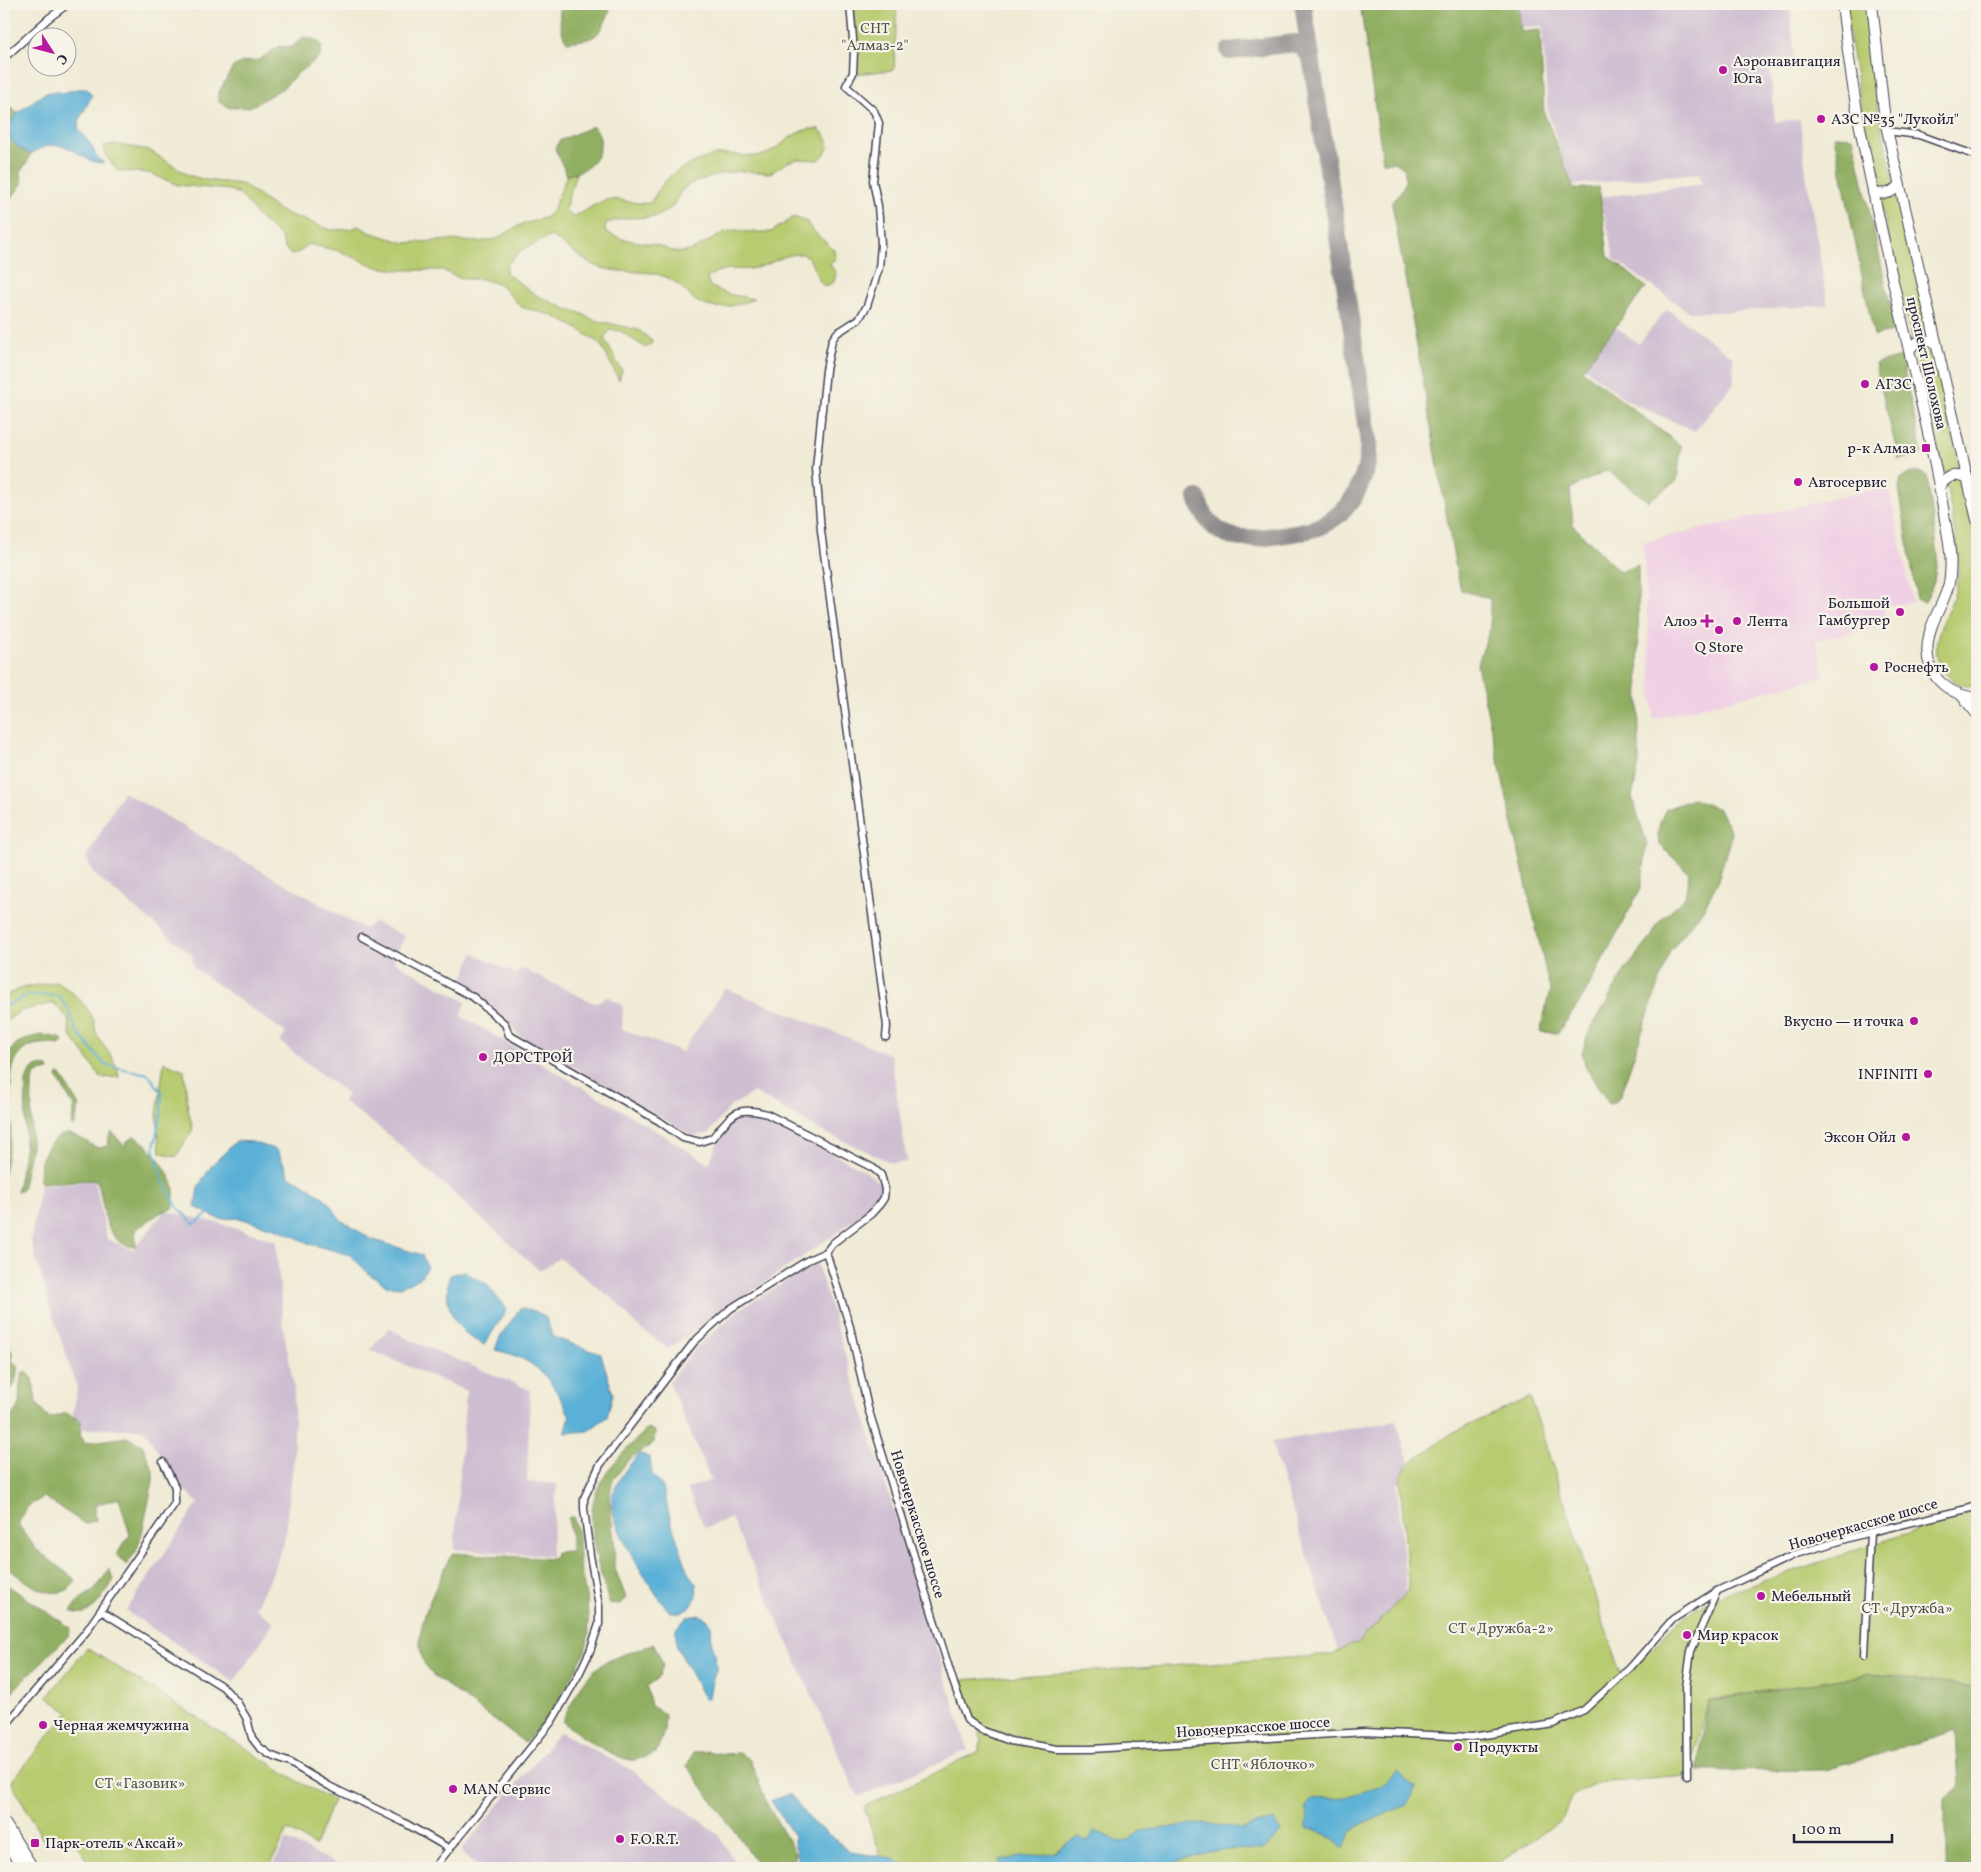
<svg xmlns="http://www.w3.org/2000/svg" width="1981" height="1872" viewBox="0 0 1981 1872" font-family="Vollkorn,serif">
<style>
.built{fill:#f0d0e4}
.industrial{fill:#cebed1}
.green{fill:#b7cb6f;stroke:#6c7655}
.forest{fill:#91af62;stroke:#5a684e}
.water{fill:#5ab0d6;stroke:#3e6988}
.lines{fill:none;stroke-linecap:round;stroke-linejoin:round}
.stream{stroke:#5ab0d6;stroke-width:2}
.taxiway{stroke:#898688;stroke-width:18}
.minor-casing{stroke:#414052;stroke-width:9}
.primary-casing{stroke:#414052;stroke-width:12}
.minor{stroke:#fff;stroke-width:6}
.primary{stroke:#fff;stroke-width:10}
.poi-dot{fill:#b5179e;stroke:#f7f3e8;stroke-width:2}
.labels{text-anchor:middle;stroke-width:4.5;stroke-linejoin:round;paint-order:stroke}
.park-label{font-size:15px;fill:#4f554b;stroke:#f7f3e8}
.poi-label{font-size:15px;fill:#22223b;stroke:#f7f3e8;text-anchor:start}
.street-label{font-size:15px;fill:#22223b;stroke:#f7f3e8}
</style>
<rect width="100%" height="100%" fill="#f7f3e8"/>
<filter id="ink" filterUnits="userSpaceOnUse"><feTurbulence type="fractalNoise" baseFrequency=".02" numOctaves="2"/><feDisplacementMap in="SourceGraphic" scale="10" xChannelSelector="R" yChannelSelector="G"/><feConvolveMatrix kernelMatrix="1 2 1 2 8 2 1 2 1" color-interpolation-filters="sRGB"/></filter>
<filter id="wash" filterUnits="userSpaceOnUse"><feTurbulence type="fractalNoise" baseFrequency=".0096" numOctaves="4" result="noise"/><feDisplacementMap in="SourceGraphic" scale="20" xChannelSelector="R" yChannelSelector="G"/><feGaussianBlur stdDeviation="1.12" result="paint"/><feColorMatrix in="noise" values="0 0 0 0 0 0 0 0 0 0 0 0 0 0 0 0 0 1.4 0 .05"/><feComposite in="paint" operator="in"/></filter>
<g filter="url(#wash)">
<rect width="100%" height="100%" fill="#f0ebd5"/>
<path class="built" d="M1889,486L1913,603L1886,605L1884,609L1888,625L1816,640L1824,677L1653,719L1643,542Z"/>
<g class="industrial">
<path d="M1518,4H1790L1795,67L1770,70L1775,122L1800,119L1806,174L1828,305L1725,312H1689L1614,259L1601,197L1702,184L1699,173L1571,185L1548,112L1542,26L1521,27Z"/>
<path d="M1667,309L1733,357L1734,383L1695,431L1627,401L1580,364L1613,325L1639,344Z"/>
<path d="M123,792L364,929L374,922L405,936L393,961L466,1002L461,1016L650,1127L709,1164L720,1136L737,1114L766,1120L864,1170L882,1185L883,1194L872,1206L834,1235L668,1349L635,1324L618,1303L559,1258L540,1271L385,1132L343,1101L347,1094L280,1042L286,1033L194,968L192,955L94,874L86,858Z"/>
<path d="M473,953L516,974L521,968L594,1003L608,997L623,1005L622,1029L682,1052L725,988L891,1055L907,1162L892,1163L819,1130L754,1092L731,1106L708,1134L693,1136L521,1037L494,1008L460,986Z"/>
<path d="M95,1181L107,1239L133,1250L165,1211L218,1223L276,1241L283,1326L294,1387V1456L284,1543L271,1576L255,1608L274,1622L234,1682L126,1611L198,1503L183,1488L143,1429H71L77,1387L51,1310L31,1241L40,1186Z"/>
<path d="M817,1263L968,1750L858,1797L731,1518L705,1528L687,1489L711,1480L669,1382L698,1345L740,1309Z"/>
<path d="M389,1328L412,1341L530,1390L527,1482L557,1484L551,1556L454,1549L466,1391L370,1350Z"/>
<path d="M1396,1421L1409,1462L1397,1485L1407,1598L1363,1644L1338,1651L1271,1442Z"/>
<path d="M560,1732L630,1769L718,1834L738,1868H482L463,1854L462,1849Z"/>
<path d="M286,1840L345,1868H272Z"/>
</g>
<g class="green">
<path d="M852,4H897L894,70L855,74Z"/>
<path d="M1845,4H1865L1877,106L1896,192L1930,330L1977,548V687C1966,687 1955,684 1947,675C1920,643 1952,616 1957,583C1960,564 1957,545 1954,527C1945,469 1929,413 1916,357C1889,241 1860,121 1845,4Z"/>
<path d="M809,129H819C831,139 832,149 819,160L798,159L788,162L770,173L739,171L720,174L690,184L682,190L672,207L656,217L626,218L606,223L605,232L622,239L657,245L674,252H684L693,250L725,232L734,230L752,232H771L794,217L807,222L812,230L833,249L836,257L830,265L836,272L834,282L825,287C812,276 817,264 804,254C782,253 774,264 755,268C736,272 726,264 707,278L710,286L727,294L754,299C733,307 709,314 690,296C683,289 676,281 666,277C647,269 623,274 602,268C582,262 568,246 551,236L522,250L507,264L506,273L536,295L569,310L578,312L594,320L639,330L653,342L646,348L620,331L610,330L604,338L622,371L619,380L601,345L593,339L575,327L551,315L521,307L501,285L481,279H461L442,270H397L377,267L339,251L308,244L301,251L291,255L284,247L281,237L258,217L246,201L239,194L229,190L178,185L149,173L118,171L106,156L104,146L113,144L149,150L188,175L206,180L242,184L280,211L331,230L350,229L359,226L369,232L405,243L450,240L478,242L496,239L520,225L546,217L553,210L567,175L576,173L565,210L572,217C584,213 593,204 605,200C617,197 634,205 650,203C655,196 659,188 665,181C677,168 707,155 724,154C735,154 753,158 763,155C779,151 788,133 809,129Z"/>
<path d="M57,982C73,992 86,1003 94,1021C95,1025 95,1029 96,1033C104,1050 116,1056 119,1077L101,1078L86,1056L70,1035L68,1019L54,1003L20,1011L4,1023V996L21,988Z"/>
<path d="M164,1062L184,1070L188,1109L193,1129L176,1157L160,1152L157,1115Z"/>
<path d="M1530,1397L1620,1673C1643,1663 1658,1640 1676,1624C1688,1613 1702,1606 1715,1597L1971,1512L1977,1546L1976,1686L1872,1674L1709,1700L1688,1776L1596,1783L1579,1791L1571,1799L1562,1819L1492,1868H885L864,1807L978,1752L982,1739L959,1680L1332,1655L1351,1644L1358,1643L1409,1590L1400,1479L1407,1465L1452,1433Z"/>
<path d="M87,1648L299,1782L333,1800L315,1846L288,1830L269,1868H91L73,1837L45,1843L11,1782L68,1712L47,1697Z"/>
</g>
<g class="forest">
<path d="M560,4H607L610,11C598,39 596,39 567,42C560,33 559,15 560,4Z"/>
<path d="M1360,4H1518L1521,32L1540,30L1544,113L1574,189L1599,187L1608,256L1646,287L1582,370L1681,446L1677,481L1648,501L1607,470L1570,489L1573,525L1620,572L1638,565L1639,764L1632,797L1647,844L1641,888L1582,999L1558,1033L1540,1032L1550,990L1477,666L1490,629V599L1461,590L1455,564L1392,203C1402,191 1408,183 1404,168L1394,162H1383Z"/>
<path d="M303,37L316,40L322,45L320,57L299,72L283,88L250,107L230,108L219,102V92L233,67L243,62L259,60L279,46L292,47Z"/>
<path d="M4,100L17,113L7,128L20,149L30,154L28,161L21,171L22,184L11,199L4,203Z"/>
<path d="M593,126C605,137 601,155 590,165C584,171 575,173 567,175L555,149L559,141Z"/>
<path d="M1834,136L1853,137L1896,331L1874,336Z"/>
<path d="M1901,357L1922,454L1899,460L1875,364Z"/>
<path d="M1911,473H1921L1927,476L1938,555L1934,581L1925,602L1917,600L1899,488L1901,478Z"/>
<path d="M1693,799L1719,809L1732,833L1717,883L1703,910L1670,951L1620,1096L1615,1103L1609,1104L1586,1068L1582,1053L1588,1034L1626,969L1651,938L1656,925L1685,897L1689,873L1660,845C1655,833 1660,820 1666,809Z"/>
<path d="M41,1035L60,1038L62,1039L63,1042L59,1045C0,1035 12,1086 11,1128C11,1143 6,1158 4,1174V1059L17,1043L32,1037Z"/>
<path d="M39,1066L48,1067L49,1070L36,1073L32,1082L31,1146L22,1190L17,1191L25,1146L26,1081C29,1072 31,1069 39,1066Z"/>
<path d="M58,1074L61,1075L79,1106L74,1127L71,1125L74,1107L57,1077Z"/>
<path d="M112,1132L125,1147L126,1142L134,1136C149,1143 168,1169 173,1185C175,1191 174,1201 173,1208L160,1213L135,1230L136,1247C101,1244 106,1206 97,1180L41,1183C34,1167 49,1135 67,1134C77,1134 89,1144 98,1148L108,1146L109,1137Z"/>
<path d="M4,1346L12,1351V1361L18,1366L15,1384L4,1399Z"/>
<path d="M23,1372H27L33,1379L36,1403L46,1416L51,1418L66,1413L81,1421L80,1435L85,1443L126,1437L142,1445L153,1470V1481L142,1533L136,1552L126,1565L116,1555L130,1535L119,1498L95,1505L96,1520L85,1524L44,1497L28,1506L18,1524L36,1549L77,1581C73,1584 69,1590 65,1591C42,1598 20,1577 4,1565V1426L19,1406L20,1383Z"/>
<path d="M647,1429L655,1431L654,1443L629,1459L613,1480L609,1497L615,1548L614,1566L626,1598L620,1604L609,1603C601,1571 584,1530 595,1496C603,1470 628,1448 647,1429Z"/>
<path d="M573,1516L578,1533L579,1562L587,1601L589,1634L585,1652L554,1710L525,1743L433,1675C430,1671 425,1667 424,1663C410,1629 436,1590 449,1559L454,1553L554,1559L556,1552L571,1551V1533L568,1518Z"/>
<path d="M109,1569L114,1580C103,1594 92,1622 71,1611C78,1599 80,1599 92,1592C98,1588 105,1575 109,1569Z"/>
<path d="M4,1583L71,1628L68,1636L4,1700Z"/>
<path d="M654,1644L663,1665L659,1676L647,1688L651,1706L665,1714L664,1732L656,1753C649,1755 637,1761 630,1760C611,1756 576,1734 562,1721C574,1701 584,1673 606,1662C621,1654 639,1650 654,1644Z"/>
<path d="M1872,1674L1976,1686L1977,1868H1946V1799L1959,1788L1956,1731L1826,1770L1697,1771L1708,1701Z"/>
<path d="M707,1751L723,1754L739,1753L750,1760L768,1806L795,1852L792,1868H761L687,1766L693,1753Z"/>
</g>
<g class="water">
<path d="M77,89H87L92,96L80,118L78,129L92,146L96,156L104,163C85,164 74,145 56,145C47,145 38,150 30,154C17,148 10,142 7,128L17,113L45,93L55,91L62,93Z"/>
<path d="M236,1141L252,1142L277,1150L290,1177L304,1184L326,1199L341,1220L371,1239L422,1255L427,1267L420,1278L410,1283L400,1287L388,1286L370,1275L350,1255L310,1244L281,1230L239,1218L219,1219L195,1207L198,1187L212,1165Z"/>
<path d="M465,1271L473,1277L485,1282L507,1310L484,1345C456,1332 441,1306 450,1275Z"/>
<path d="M520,1308L534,1311L545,1316L553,1337L601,1354L613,1394L607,1417L588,1431L565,1433L570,1416C551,1379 538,1359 495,1350L499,1339Z"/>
<path d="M640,1453L650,1458L652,1474L663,1487L670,1519L689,1574L696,1584L697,1596L691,1606L681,1612H670C654,1594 606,1521 612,1497C617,1479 628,1466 640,1453Z"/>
<path d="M700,1615L707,1619L711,1625L712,1647L717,1667L712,1681L709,1697L705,1700L676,1645V1628L687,1617Z"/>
<path d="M1397,1771L1415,1787L1413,1795L1407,1805L1356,1826L1349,1836L1344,1849C1330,1835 1326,1830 1306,1829L1307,1806L1312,1799L1346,1797L1381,1786Z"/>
<path d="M790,1794L813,1823L829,1834L850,1852L893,1858L904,1865L919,1868H797V1852L794,1844V1836L771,1801Z"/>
<path d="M1274,1820L1281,1833L1263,1850C1228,1848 1198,1850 1167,1868H1001L999,1860L1054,1853L1079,1837L1088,1842L1095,1831L1120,1842L1127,1841L1141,1831L1204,1823L1241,1829Z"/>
</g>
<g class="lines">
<path class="stream" d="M4,1007L28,995L59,996L68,1009L77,1032L105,1065L148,1074L162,1093L161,1113L154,1148L162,1180L178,1208L194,1224L208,1214"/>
<g class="taxiway">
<path d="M1229,51L1295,43L1303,48L1311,57"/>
<path d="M1197,498C1211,542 1242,542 1280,535C1293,533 1306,532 1318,527C1354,512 1371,474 1368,437L1303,4"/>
</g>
</g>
</g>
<g filter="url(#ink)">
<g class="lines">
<g class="minor-casing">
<g id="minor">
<path d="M850,4L854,51L853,73L846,86L874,111L879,123L873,181L878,206L881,244L879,268L867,306L859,319L837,333L832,340L826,370L816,468L821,531L887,1026L886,1037"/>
<path d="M4,58L49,18L68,4"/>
<path d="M1887,131L1919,135L1977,156"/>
<path d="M362,937L473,997L505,1024L509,1035L659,1121L683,1138L700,1142L712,1138C733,1114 735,1105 767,1114L873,1168L881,1175L885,1189L884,1198L880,1204L871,1214L833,1243L826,1252L808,1260L730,1309L694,1342L600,1465L584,1498V1509L590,1555L599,1606V1624L590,1651L578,1676L552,1721L434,1868"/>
<path d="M826,1252L850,1327L868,1408L954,1684L967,1720L981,1730L1010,1741L1057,1749H1091L1365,1732L1472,1737L1553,1724L1584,1710L1630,1668L1673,1619L1717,1591L1796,1554L1870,1532L1971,1508L1977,1504"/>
<path d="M101,1611L223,1687L237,1702L247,1719L252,1738L259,1747L270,1755L290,1763L329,1786L403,1822L450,1849"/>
<path d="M1864,1656L1870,1532"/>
<path d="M4,1727L85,1633L175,1503V1487L163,1462"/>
<path d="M1687,1776L1686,1687L1691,1651L1717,1591"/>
</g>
</g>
<g class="primary-casing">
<g id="primary">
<path d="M1842,4C1847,45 1852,87 1860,127C1874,201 1891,273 1908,346C1921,403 1936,461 1945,520C1949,541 1953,562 1949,583C1945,602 1932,618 1929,636C1921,672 1944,694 1977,698"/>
<path d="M1872,4L1885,121L1977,520"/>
<path d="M1873,192C1885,195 1891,194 1899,185"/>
<path d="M1909,350C1916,340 1927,337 1937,345"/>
<path d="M1940,486C1948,475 1955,473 1968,479"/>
<path d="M1962,696L1977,714"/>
<path d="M4,1822L33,1868"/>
<path d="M4,1839L22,1868"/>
</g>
</g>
<use href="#minor" class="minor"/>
<use href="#primary" class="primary"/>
</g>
</g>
<g class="poi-dot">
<circle cx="1723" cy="70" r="5"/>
<circle cx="1821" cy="119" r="5"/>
<circle cx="1865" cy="384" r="5"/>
<rect x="1921" y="443" width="10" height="10" rx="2.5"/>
<circle cx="1798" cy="482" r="5"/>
<circle cx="1900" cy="612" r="5"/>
<path d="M1704.5 613.5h5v5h5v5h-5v5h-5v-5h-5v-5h5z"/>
<circle cx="1737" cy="621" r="5"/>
<circle cx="1719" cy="630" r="5"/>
<circle cx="1874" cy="667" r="5"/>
<circle cx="1914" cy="1021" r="5"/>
<circle cx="483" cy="1057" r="5"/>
<circle cx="1928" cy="1074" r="5"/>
<circle cx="1906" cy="1137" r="5"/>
<circle cx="1761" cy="1596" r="5"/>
<circle cx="1687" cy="1635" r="5"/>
<circle cx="43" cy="1725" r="5"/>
<circle cx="1458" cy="1747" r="5"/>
<circle cx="453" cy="1789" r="5"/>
<circle cx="620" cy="1839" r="5"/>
<rect x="30" y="1838" width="10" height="10" rx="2.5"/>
</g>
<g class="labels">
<g class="park-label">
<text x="875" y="33">СНТ<tspan x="875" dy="17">"Алмаз-2"</tspan></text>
<text x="1907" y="1613">СТ «Дружба»</text>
<text x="1501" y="1633">СТ «Дружба-2»</text>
<text x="1263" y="1769">СНТ «Яблочко»</text>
<text x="140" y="1788">СТ «Газовик»</text>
</g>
<g class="poi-label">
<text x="1733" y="66">Аэронавигация<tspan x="1733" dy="17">Юга</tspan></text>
<text x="1831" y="124">АЗС №35 "Лукойл"</text>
<text x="1875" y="389">АГЗС</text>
<text x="1916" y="453" text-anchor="end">р-к Алмаз</text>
<text x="1808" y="487">Автосервис</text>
<text x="1890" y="608" text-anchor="end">Большой<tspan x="1890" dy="17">Гамбургер</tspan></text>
<text x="1697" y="626" text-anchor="end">Алоэ</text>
<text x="1747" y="626">Лента</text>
<text x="1719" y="652" text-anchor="middle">Q Store</text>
<text x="1884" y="672">Роснефть</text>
<text x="1904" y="1026" text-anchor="end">Вкусно — и точка</text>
<text x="493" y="1062">ДОРСТРОЙ</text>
<text x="1918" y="1079" text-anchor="end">INFINITI</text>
<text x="1896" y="1142" text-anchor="end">Эксон Ойл</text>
<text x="1771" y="1601">Мебельный</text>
<text x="1697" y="1640">Мир красок</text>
<text x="53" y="1730">Черная жемчужина</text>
<text x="1468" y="1752">Продукты</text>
<text x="463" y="1794">MAN Сервис</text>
<text x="630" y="1844">F.O.R.T.</text>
<text x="45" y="1848">Парк-отель «Аксай»</text>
</g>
<g class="street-label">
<text transform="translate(1927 363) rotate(77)" y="5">проспект Шолохова</text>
<text transform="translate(918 1524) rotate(73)" y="5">Новочеркасское шоссе</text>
<text transform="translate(1863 1524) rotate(-16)" y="5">Новочеркасское шоссе</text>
<text transform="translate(1253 1727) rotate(-4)" y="5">Новочеркасское шоссе</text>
</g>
</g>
<rect width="1981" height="1872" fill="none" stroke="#f7f3e8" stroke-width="20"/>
<g transform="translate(52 52) rotate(126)"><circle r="24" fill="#f7f3e8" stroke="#a29fa3"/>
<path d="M0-4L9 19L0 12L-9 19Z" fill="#b5179e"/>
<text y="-8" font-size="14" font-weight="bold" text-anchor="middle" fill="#22223b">С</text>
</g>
<path d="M1794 1834v8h98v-8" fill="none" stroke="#22223b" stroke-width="2.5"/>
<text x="1801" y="1834" font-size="15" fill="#22223b" stroke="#f7f3e8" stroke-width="4" paint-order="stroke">100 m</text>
</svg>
